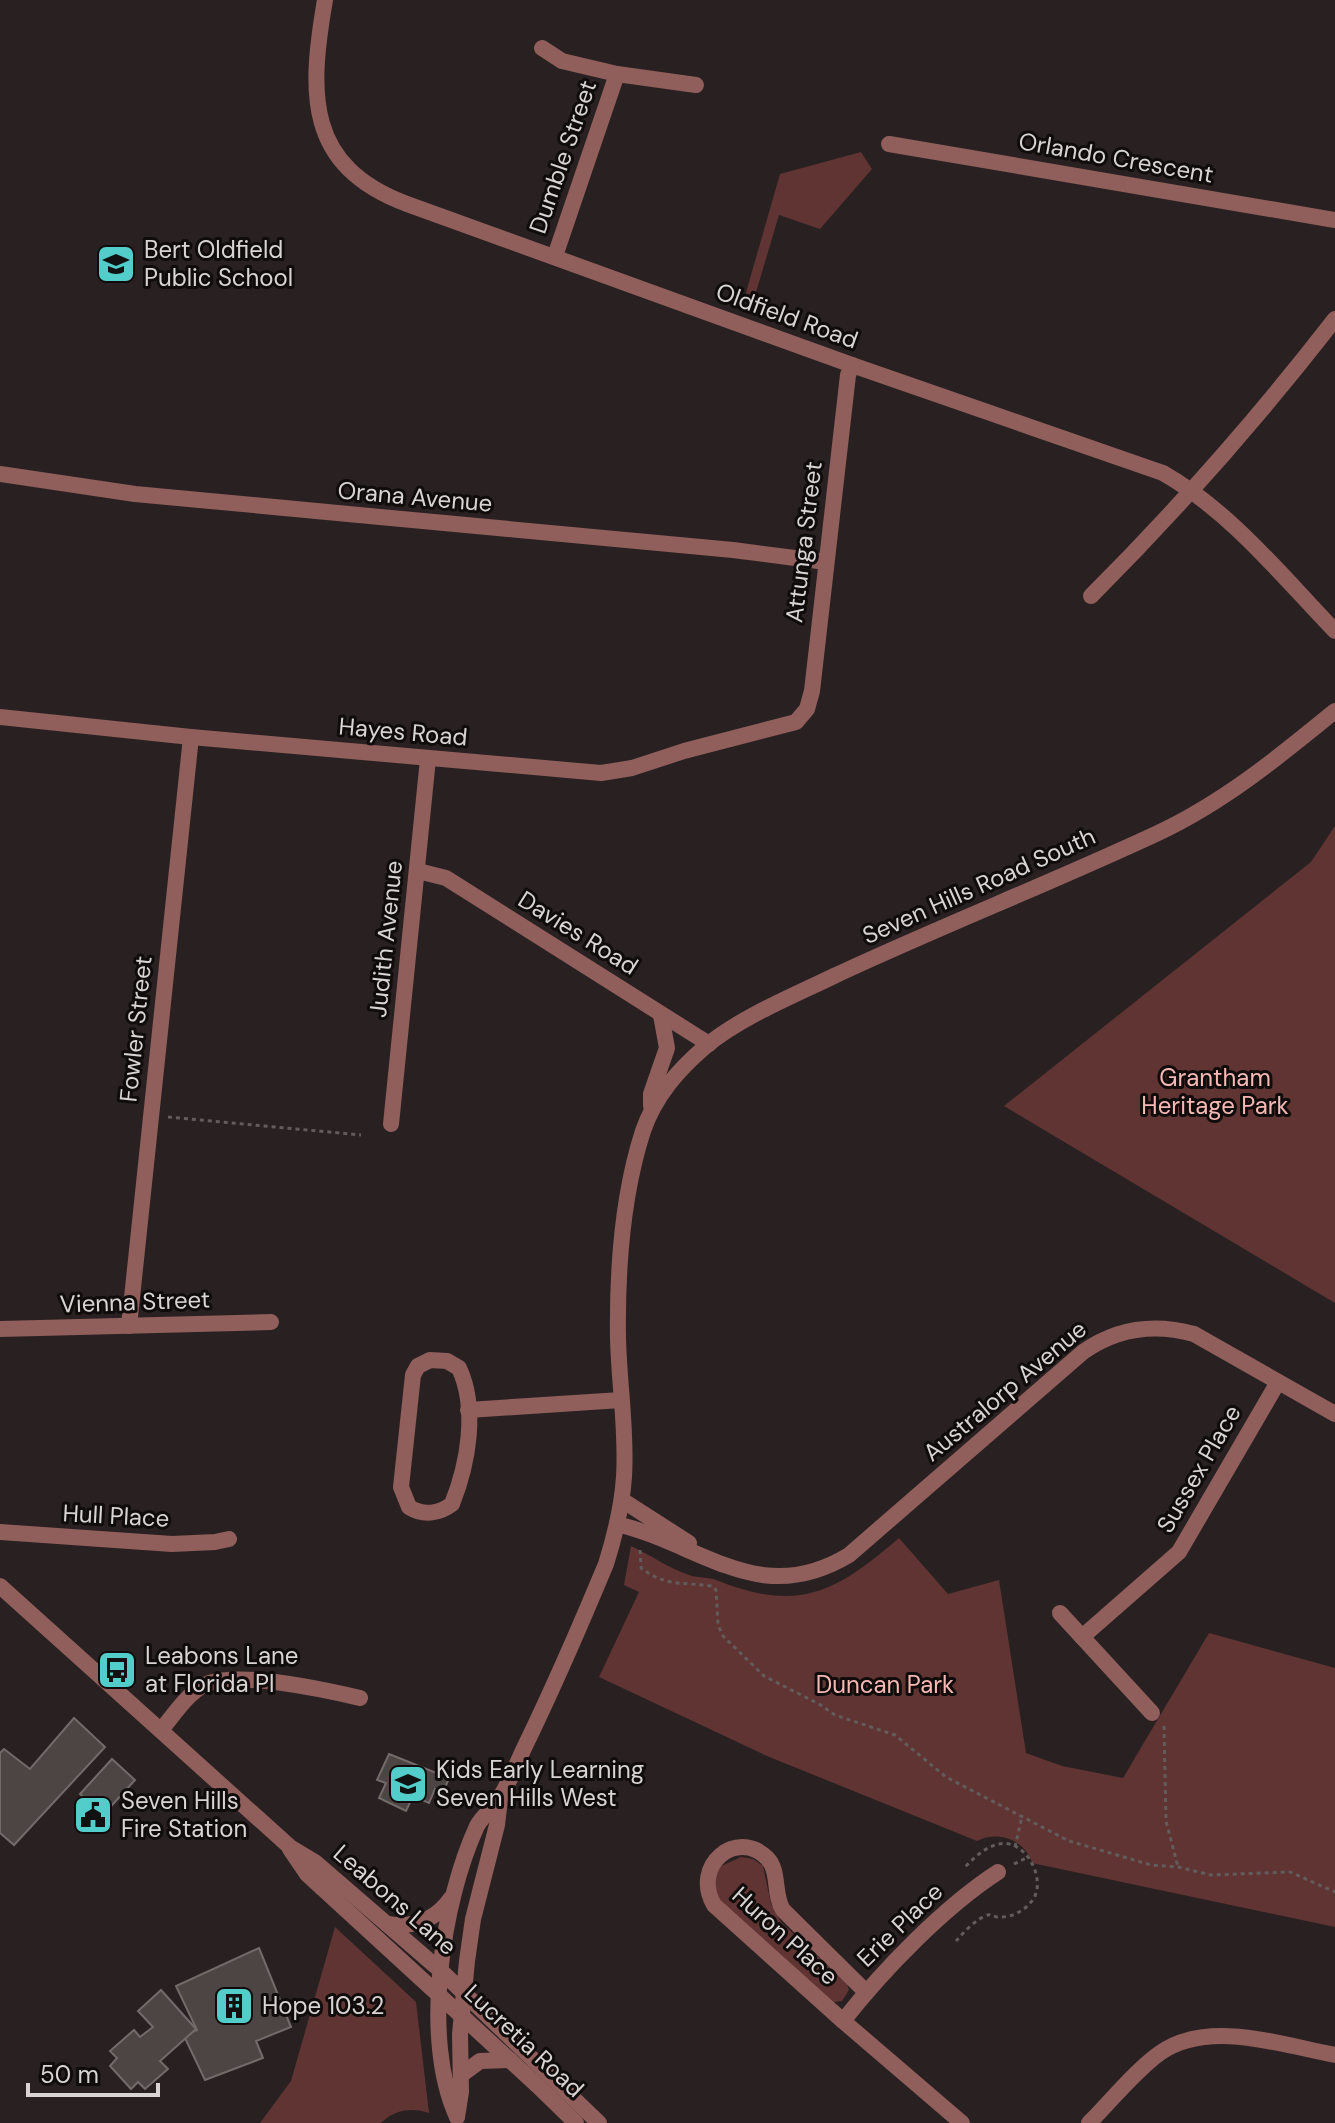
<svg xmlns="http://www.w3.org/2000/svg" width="1335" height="2123" viewBox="0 0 1335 2123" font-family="'DM Sans',sans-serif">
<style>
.green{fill:#603432}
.building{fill:#4d4544;stroke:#736a6a;stroke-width:2}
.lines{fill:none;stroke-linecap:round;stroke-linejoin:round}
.path{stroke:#635c5c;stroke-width:3;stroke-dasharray:4 4;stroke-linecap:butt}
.minor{stroke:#905e5b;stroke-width:16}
.tertiary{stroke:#905e5b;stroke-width:16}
.labels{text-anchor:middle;stroke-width:6;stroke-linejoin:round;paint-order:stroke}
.street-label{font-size:24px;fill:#d9d4d3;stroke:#0f0c0b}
.poi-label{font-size:24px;fill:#d9d4d3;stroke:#0f0c0b;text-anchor:start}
.park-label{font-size:24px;fill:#f5b8b4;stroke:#0f0c0b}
</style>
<rect width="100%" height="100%" fill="#292121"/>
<g class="green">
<path d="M861,152L872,169L820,229L779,215L754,299L745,296L780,174Z"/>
<path d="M1335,826V1303L1004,1106L1311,862Z"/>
<path d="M899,1538L948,1594L999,1580L1026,1753L1062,1766L1123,1778L1209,1633L1335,1668V1927L1032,1863C1025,1840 998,1830 977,1841L767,1756L599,1677L639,1592L624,1585L631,1546C651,1555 671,1570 692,1576C700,1578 708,1577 716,1580C799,1613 835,1593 899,1538Z"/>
<path d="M741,1857L753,1859L763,1866L771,1904L781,1922L847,1984L849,1990L842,2001L834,2002L721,1904L714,1893L717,1868Z"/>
<path d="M335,1927L416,2002L429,2113C411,2107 394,2110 381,2123H260L291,2081Z"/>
</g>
<g class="building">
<path d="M74,1718L105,1747L14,1845L0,1833V1753L4,1749L30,1769Z"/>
<path d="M389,1754L449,1778L443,1793L435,1789L429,1803L413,1796L406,1811L379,1798L386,1783L377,1780Z"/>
<path d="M112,1759L135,1780L103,1815L80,1794Z"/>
<path d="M259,1948L291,2027L256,2041L263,2058L205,2080L184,2036L197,2030L176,1986Z"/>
<path d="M161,1990L196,2029L160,2061L168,2069L145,2089L138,2082L131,2089L110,2066L117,2058L110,2051L134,2030L140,2037L153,2027L138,2011Z"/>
</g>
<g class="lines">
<g class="path">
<path d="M168,1117L361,1135"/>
<path d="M640,1550L641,1568C666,1587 683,1582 712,1586L716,1590L718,1625L723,1636L764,1676L819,1704L835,1715L895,1735L946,1777L1069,1841L1151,1865L1178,1867L1211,1875L1290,1872L1335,1892"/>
<path d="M1164,1726L1166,1821L1178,1867"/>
<path d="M1015,1847L1022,1816"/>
<path d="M1014,1864L1028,1857"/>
<path d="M956,1941C964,1932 974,1921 985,1916C991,1913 991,1916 997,1917C1010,1918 1023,1912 1031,1902C1049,1882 1026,1838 999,1844C984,1847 973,1859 963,1869"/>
</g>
<g class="minor">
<path d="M325,0C309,93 305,166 407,204L852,365L1163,473C1231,512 1281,575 1335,631"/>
<path d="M542,48L562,61L617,74L696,85"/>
<path d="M889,144L1335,220"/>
<path d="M555,256L617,74"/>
<path d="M0,474L135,494L733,550L826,562"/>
<path d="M1091,596C1178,509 1259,417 1335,319"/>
<path d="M0,717L191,737L601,773L632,768L684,751L796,722L807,709L812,691L848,375L852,365"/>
<path d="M418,871L446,878L709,1044"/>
<path d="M391,1124L428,759"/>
<path d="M129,1326L191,737"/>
<path d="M0,1329L271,1322"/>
<path d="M430,1360L447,1361L459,1368C478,1409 468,1464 452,1504C439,1514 423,1516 409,1507L401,1487L413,1375L418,1366Z"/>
<path d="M468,1410L621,1400"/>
<path d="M622,1500L689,1543"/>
<path d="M617,1524C703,1545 760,1609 849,1555L1083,1352C1117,1328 1154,1323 1194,1334L1335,1414"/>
<path d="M0,1532L172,1544L215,1542L229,1539"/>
<path d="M1060,1613L1152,1713"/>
<path d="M1082,1637L1179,1552L1278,1382"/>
<path d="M161,1730C173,1716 187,1694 204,1685C235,1670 326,1690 360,1698"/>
<path d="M866,1992L783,1910C773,1894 780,1871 767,1858C737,1828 691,1865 714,1905L843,2021L962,2123"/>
<path d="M843,2021C883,1970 944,1907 998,1872"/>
<path d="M1089,2123C1110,2102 1137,2069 1160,2053C1208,2019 1282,2045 1335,2055"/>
</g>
<g class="tertiary">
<path d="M651,1106V1094L667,1048L661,1015"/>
<path d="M0,1586L290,1847L315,1862L440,1970L599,2123"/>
<path d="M290,1849L307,1874L538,2086L576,2123"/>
<path d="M387,1924C414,1928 436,1920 451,1898"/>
<path d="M461,2075L480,2061L510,2060"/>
<path d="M457,2117C421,2039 442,1902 477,1826C483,1815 494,1808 500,1797C511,1780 518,1760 527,1742C555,1684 581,1624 606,1564C615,1535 622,1507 624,1477C627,1431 619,1384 618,1338C617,1270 622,1196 643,1131C655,1096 678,1070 706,1046C741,1017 793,996 834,976C941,926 1051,883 1158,833C1224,802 1280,756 1335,711"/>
<path d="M457,2117L461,2092L460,2034L467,1961L473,1919L497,1825L500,1799"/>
</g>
</g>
<defs>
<g id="school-square" transform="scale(2)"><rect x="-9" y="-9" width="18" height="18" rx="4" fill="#53cdca" stroke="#0f0c0b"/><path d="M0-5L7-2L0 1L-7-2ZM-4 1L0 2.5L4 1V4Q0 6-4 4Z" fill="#111"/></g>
<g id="bus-square" transform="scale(2)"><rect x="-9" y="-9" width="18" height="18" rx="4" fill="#53cdca" stroke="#0f0c0b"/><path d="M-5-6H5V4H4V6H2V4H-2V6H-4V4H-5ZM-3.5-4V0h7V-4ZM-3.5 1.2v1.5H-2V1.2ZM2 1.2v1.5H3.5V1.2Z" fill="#111"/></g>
<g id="civic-square" transform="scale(2)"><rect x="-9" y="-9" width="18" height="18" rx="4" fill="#53cdca" stroke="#0f0c0b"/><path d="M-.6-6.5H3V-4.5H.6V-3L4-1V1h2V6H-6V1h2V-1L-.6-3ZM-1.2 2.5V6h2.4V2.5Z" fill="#111"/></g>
<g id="building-square" transform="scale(2)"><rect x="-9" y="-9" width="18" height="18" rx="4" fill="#53cdca" stroke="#0f0c0b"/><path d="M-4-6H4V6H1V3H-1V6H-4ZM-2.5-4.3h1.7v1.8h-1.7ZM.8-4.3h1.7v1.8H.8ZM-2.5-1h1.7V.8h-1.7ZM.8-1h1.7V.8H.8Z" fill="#111"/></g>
</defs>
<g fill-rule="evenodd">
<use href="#school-square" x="116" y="264"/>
<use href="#bus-square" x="117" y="1670"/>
<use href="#school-square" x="408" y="1784"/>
<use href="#civic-square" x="93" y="1815"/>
<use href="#building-square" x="234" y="2006"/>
</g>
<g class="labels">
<g class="street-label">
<text transform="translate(563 157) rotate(-71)" y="8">Dumble Street</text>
<text transform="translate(1116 158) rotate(10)" y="8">Orlando Crescent</text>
<text transform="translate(787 316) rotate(20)" y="8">Oldfield Road</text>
<text transform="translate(415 497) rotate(5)" y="8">Orana Avenue</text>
<text transform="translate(804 542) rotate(-83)" y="8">Attunga Street</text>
<text transform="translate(403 732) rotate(5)" y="8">Hayes Road</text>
<text transform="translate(979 886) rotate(-24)" y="8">Seven Hills Road South</text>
<text transform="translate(578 933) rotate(32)" y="8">Davies Road</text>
<text transform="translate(386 939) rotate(-84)" y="8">Judith Avenue</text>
<text transform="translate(136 1029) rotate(-84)" y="8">Fowler Street</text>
<text transform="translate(135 1302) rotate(-2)" y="8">Vienna Street</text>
<text transform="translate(1005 1391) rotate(-40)" y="8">Australorp Avenue</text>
<text transform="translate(1199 1469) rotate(-60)" y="8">Sussex Place</text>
<text transform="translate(116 1516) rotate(3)" y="8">Hull Place</text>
<text transform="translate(395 1900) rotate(41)" y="8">Leabons Lane</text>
<text transform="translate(900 1925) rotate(-44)" y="8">Erie Place</text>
<text transform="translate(785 1936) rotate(42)" y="8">Huron Place</text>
<text transform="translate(524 2041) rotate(43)" y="8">Lucretia Road</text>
</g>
<g class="poi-label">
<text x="144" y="258">Bert Oldfield<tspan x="144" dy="28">Public School</tspan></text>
<text x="145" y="1664">Leabons Lane<tspan x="145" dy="28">at Florida Pl</tspan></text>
<text x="436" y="1778">Kids Early Learning<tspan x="436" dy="28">Seven Hills West</tspan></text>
<text x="121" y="1809">Seven Hills<tspan x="121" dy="28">Fire Station</tspan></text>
<text x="262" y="2014">Hope 103.2</text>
</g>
<g class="park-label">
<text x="1215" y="1086">Grantham<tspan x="1215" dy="28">Heritage Park</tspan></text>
<text x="885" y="1693">Duncan Park</text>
</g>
</g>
<path d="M28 2083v12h130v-12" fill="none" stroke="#d9d4d3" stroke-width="4"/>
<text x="40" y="2083" font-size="24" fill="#d9d4d3" stroke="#0f0c0b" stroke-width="6" paint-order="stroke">50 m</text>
</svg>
